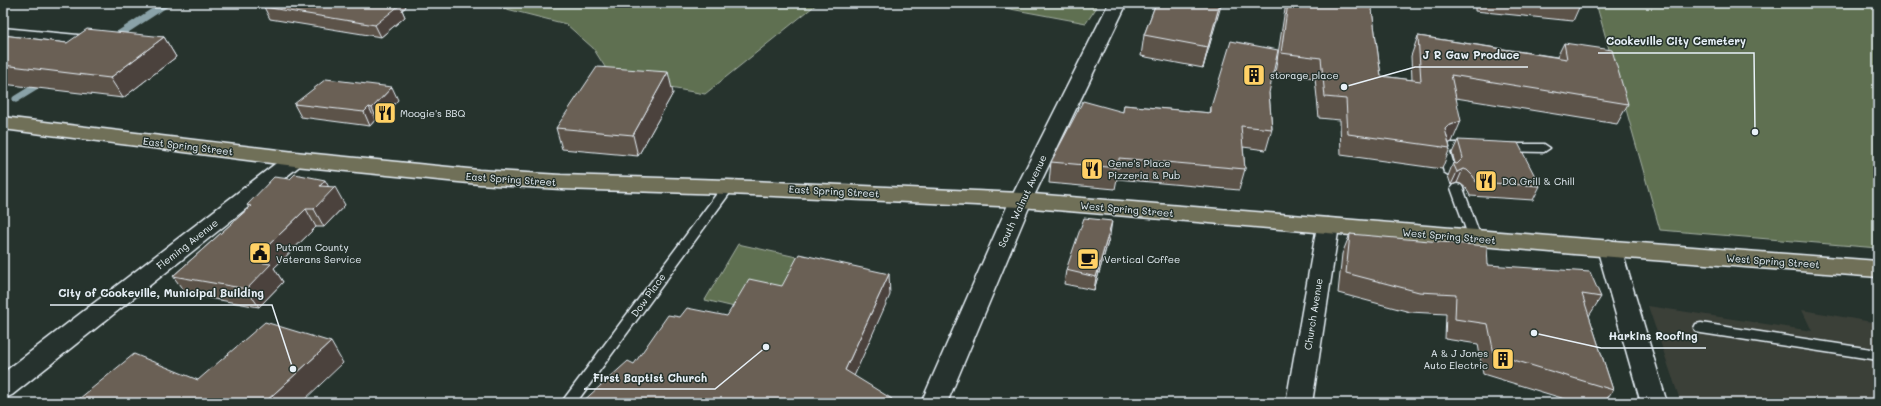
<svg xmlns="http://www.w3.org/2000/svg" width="1881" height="406" viewBox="0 0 1881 406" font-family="Mali,sans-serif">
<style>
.built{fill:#3b4039}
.green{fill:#5f6f51;stroke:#a4b0a4}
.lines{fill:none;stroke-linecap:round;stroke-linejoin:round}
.stream{stroke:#8aa2a8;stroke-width:7}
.lane-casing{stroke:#e8f1f8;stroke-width:3}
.street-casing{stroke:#e8f1f8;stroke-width:3}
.secondary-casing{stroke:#e8f1f8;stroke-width:3}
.primary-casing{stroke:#e8f1f8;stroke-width:3}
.lane{fill:#26332d;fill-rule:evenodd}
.street{fill:#26332d;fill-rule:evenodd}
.secondary{fill:#26332d;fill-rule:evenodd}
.primary{fill:#706f59;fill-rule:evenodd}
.wall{fill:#5c5349;stroke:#e8f1f8}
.shaded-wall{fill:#4b433c;stroke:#e8f1f8}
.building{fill:#6b6055;stroke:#e8f1f8}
.labels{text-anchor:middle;stroke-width:3;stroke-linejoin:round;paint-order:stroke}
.poi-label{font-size:10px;fill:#e8f1f8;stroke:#26332d;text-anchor:start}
.street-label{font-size:10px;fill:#e8f1f8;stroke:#26332d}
.leader{fill:none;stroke:#e8f1f8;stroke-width:1.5}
.callout-dot{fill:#e8f1f8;stroke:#26332d;stroke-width:1.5}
.callout-label{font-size:11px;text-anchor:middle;font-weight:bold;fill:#e8f1f8;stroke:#26332d;stroke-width:3;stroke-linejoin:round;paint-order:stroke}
</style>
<rect width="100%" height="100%" fill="#26332d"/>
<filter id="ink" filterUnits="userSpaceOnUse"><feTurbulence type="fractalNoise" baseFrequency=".025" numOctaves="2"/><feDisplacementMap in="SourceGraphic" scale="8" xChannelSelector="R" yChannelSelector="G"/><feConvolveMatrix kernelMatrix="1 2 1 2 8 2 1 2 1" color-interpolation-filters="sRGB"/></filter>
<g filter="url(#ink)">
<path class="built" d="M1648,306L1812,331L1802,310L1878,323V403H1681Z"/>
<g class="green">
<path d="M483,3H818L705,94L612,78L593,48L566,24Z"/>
<path d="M978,3H1078L1097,7L1086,23Z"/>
<path d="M1596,3H1878V248L1660,230Z"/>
<path d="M738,244L810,260L802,275L747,310L705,300Z"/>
</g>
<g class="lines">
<g class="stream">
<path d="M118,35L167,3"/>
<path d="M16,99L42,83"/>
</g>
<g class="lane-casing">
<g id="lane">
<path d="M1451,143H1470L1476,147C1470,154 1458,148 1450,152L1456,172L1450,176L1444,172L1438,151L1440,148Z"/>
<path d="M1505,144H1544L1550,148L1544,152L1501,151L1499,148L1501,145Z"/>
<path d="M728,183L732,184L734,187L732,190L576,403H561L724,184Z"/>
<path d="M1457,184L1461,185L1463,188L1481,238L1479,241H1471L1469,238L1451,188L1453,185Z"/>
<path d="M1701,323L1878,350V360L1701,333L1696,332L1694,328L1696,324Z"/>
</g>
</g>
<g class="street-casing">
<g id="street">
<path d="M3,28L99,37L105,38L108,42L105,46L99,47L3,38Z"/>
<path d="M295,152L302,154L305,159L302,164L12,395L3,399V373L288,154Z"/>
<path d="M1328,218L1336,221L1339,226L1312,403H1286L1317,226L1320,221Z"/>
<path d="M1609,240L1617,242L1621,248L1667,403H1641L1597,248L1601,242Z"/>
</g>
</g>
<g class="secondary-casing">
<path id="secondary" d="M1109,3H1127L1032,200L947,403H921L1010,200Z"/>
</g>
<g class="primary-casing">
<path id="primary" d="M3,117L295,152L479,170L561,175L728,180L1021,193L1574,238L1878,261V277L1574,254L1021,207L728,194L561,189L479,184L295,166L3,129Z"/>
</g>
<use href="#lane" class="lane"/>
<use href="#street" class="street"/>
<use href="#secondary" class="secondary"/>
<use href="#primary" class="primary"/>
</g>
<g class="wall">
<path d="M1156,3H1221L1203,68L1141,56L1144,35Z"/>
<path d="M1286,3H1371L1381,76L1412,80L1411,56L1418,36L1557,57L1564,43L1628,104L1617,124L1456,98L1452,142L1449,143L1450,148L1442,169L1341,155L1340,120L1319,118L1315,78L1275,73Z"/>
<path d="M1475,3H1581L1573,21L1475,11Z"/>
<path d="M264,7H406L402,10L405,17L381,37L270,19Z"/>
<path d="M3,35L67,43L164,37L176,57L123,98L3,84Z"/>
<path d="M673,93L638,156L562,149L556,128Z"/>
<path d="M1269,93L1272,129L1266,150L1243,147L1245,169L1239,190L1117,179L1115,189L1049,183L1051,162L1123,112L1124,105L1210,113L1211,107Z"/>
<path d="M398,100L378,121L375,120L370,126L301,117L294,104Z"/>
<path d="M1458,140L1540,186L1533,200L1470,196L1467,189L1461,184L1457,183L1451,185L1448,176L1453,163H1455L1452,153Z"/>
<path d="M328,186L345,205L324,227H316L274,268L283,282L259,307L186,294L173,276L249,208L247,205Z"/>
<path d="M1350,234L1488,265L1601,297L1589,316L1613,390L1604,403H1578L1483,374L1478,344L1445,339L1446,314L1410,312L1338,293L1342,254Z"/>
<path d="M1110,235L1094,290L1064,284L1066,270Z"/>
</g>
<g class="shaded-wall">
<path d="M390,3H404L406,7L402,10L405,17L381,37L375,25Z"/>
<path d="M1220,3H1221L1220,9L1203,68L1208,47Z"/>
<path d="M164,37L176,57L123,98L110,78Z"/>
<path d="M668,72L673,93L638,156L633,135Z"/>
<path d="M392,87L398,100L378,121L372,108Z"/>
<path d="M369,107L375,120L370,126L364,112Z"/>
<path d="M1461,121L1452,142L1439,147L1445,129L1448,126Z"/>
<path d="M1463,169L1457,183L1451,185L1457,172Z"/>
<path d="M325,180L331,191L335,187L345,205L324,227L314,209L320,186Z"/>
<path d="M306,209L316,227L274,268L283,282L259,307L247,289L252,261Z"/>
<path d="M1112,221L1110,235L1094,290L1096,277Z"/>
<path d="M889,274L890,295L847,392L845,370Z"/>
<path d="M331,342L343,363L301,403H264Z"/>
</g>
<g class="building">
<path d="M269,3H390L400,5L375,25L264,7Z"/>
<path d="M1156,3H1220L1208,47L1144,35Z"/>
<path d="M1288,3H1371L1381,76L1421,81L1418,36L1567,59L1564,43L1612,50L1628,104L1451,75L1461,121L1448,126L1445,129L1450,148L1348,134L1346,99L1325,97L1321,58L1281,53Z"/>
<path d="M87,29L164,37L110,78L3,65V35L67,43Z"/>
<path d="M1231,41L1278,50L1269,93L1272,129L1241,126L1245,169L1119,158V168L1051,162L1083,101L1123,112L1124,105L1211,113V107Z"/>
<path d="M597,67L668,72L633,135L556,128Z"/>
<path d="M326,79L392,87L372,108L369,107L364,112L294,104Z"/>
<path d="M1458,140L1518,143L1540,186L1476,182L1473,176L1467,170L1463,169L1457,172L1453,163L1457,164L1463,158Z"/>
<path d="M295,174L325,180L320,186L335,187L314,209H306L252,261L271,264L247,289L173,276L251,206L247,205L274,177L290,179Z"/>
<path d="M1084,218L1112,221L1096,277L1066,270Z"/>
<path d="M1350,234L1487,246L1488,265L1590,272L1601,297L1582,294L1613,390L1494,354L1488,324L1455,319L1456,294L1419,292L1346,273Z"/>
<path d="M799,254L889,274L845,370L892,399L890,403H581L628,361L634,364L668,315L680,317L687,308L727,316L749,279L782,286Z"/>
<path d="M265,322L331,342L264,403H74L134,354L198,380Z"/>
</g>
</g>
<defs>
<g id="building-square" transform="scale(1.15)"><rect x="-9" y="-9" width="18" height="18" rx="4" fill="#ffd166" stroke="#26332d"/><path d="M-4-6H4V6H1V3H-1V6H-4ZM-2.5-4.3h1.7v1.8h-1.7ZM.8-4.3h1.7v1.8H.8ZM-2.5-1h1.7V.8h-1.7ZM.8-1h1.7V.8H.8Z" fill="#111"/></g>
<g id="restaurant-square" transform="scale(1.15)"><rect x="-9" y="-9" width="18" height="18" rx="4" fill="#ffd166" stroke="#26332d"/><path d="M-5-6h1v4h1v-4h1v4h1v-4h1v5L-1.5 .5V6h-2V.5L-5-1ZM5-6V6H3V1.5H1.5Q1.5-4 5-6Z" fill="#111"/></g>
<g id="civic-square" transform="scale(1.15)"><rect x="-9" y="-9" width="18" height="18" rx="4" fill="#ffd166" stroke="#26332d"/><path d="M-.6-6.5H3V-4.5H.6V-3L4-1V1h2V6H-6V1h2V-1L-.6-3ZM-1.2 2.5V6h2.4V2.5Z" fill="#111"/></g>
<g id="cafe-square" transform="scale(1.15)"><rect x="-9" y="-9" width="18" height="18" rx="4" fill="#ffd166" stroke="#26332d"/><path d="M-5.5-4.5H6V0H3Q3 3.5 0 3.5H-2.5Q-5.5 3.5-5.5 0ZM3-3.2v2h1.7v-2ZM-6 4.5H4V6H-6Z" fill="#111"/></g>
</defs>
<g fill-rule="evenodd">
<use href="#building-square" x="1254" y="75"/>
<use href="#restaurant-square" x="385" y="113"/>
<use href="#restaurant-square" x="1092" y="169"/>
<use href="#restaurant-square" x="1486" y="181"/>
<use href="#civic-square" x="260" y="253"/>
<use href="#cafe-square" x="1088" y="259"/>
<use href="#building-square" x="1503" y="359"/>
</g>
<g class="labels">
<g class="poi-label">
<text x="1270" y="79">storage place</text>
<text x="400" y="117">Moogie's BBQ</text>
<text x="1108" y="167">Gene's Place<tspan x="1108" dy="12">Pizzeria &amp; Pub</tspan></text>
<text x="1502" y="185">DQ Grill &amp; Chill</text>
<text x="276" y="251">Putnam County<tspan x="276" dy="12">Veterans Service</tspan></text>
<text x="1104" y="263">Vertical Coffee</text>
<text x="1488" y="357" text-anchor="end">A &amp; J Jones<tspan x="1488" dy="12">Auto Electric</tspan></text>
</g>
<g class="street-label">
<text transform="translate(188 146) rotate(7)" y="4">East Spring Street</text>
<text transform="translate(511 179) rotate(4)" y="4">East Spring Street</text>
<text transform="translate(834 191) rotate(3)" y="4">East Spring Street</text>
<text transform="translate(1022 201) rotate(-65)" y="4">South Walnut Avenue</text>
<text transform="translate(1127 209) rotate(5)" y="4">West Spring Street</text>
<text transform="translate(1449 236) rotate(5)" y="4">West Spring Street</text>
<text transform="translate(187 244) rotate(-38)" y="4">Fleming Avenue</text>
<text transform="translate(1773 261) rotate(4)" y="4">West Spring Street</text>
<text transform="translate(648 295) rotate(-54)" y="4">Dow Place</text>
<text transform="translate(1313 314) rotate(-81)" y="4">Church Avenue</text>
</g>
</g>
<path class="leader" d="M1755 132L1754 53H1598M1344 87L1415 67H1528M293 369L272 305H50M1534 333L1601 348H1706M766 347L715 389H584"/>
<g class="callout-dot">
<circle cx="1755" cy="132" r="4"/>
<circle cx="1344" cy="87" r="4"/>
<circle cx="293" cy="369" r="4"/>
<circle cx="1534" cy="333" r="4"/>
<circle cx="766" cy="347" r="4"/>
</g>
<g class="callout-label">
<text x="1676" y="45">Cookeville City Cemetery</text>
<text x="1471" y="59">J R Gaw Produce</text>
<text x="161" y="297">City of Cookeville, Municipal Building</text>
<text x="1653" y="340">Harkins Roofing</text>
<text x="650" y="382">First Baptist Church</text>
</g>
<rect width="1881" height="406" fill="none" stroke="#26332d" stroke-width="16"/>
<rect x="8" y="8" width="1865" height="390" fill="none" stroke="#e8f1f8" stroke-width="1.5" filter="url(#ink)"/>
</svg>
